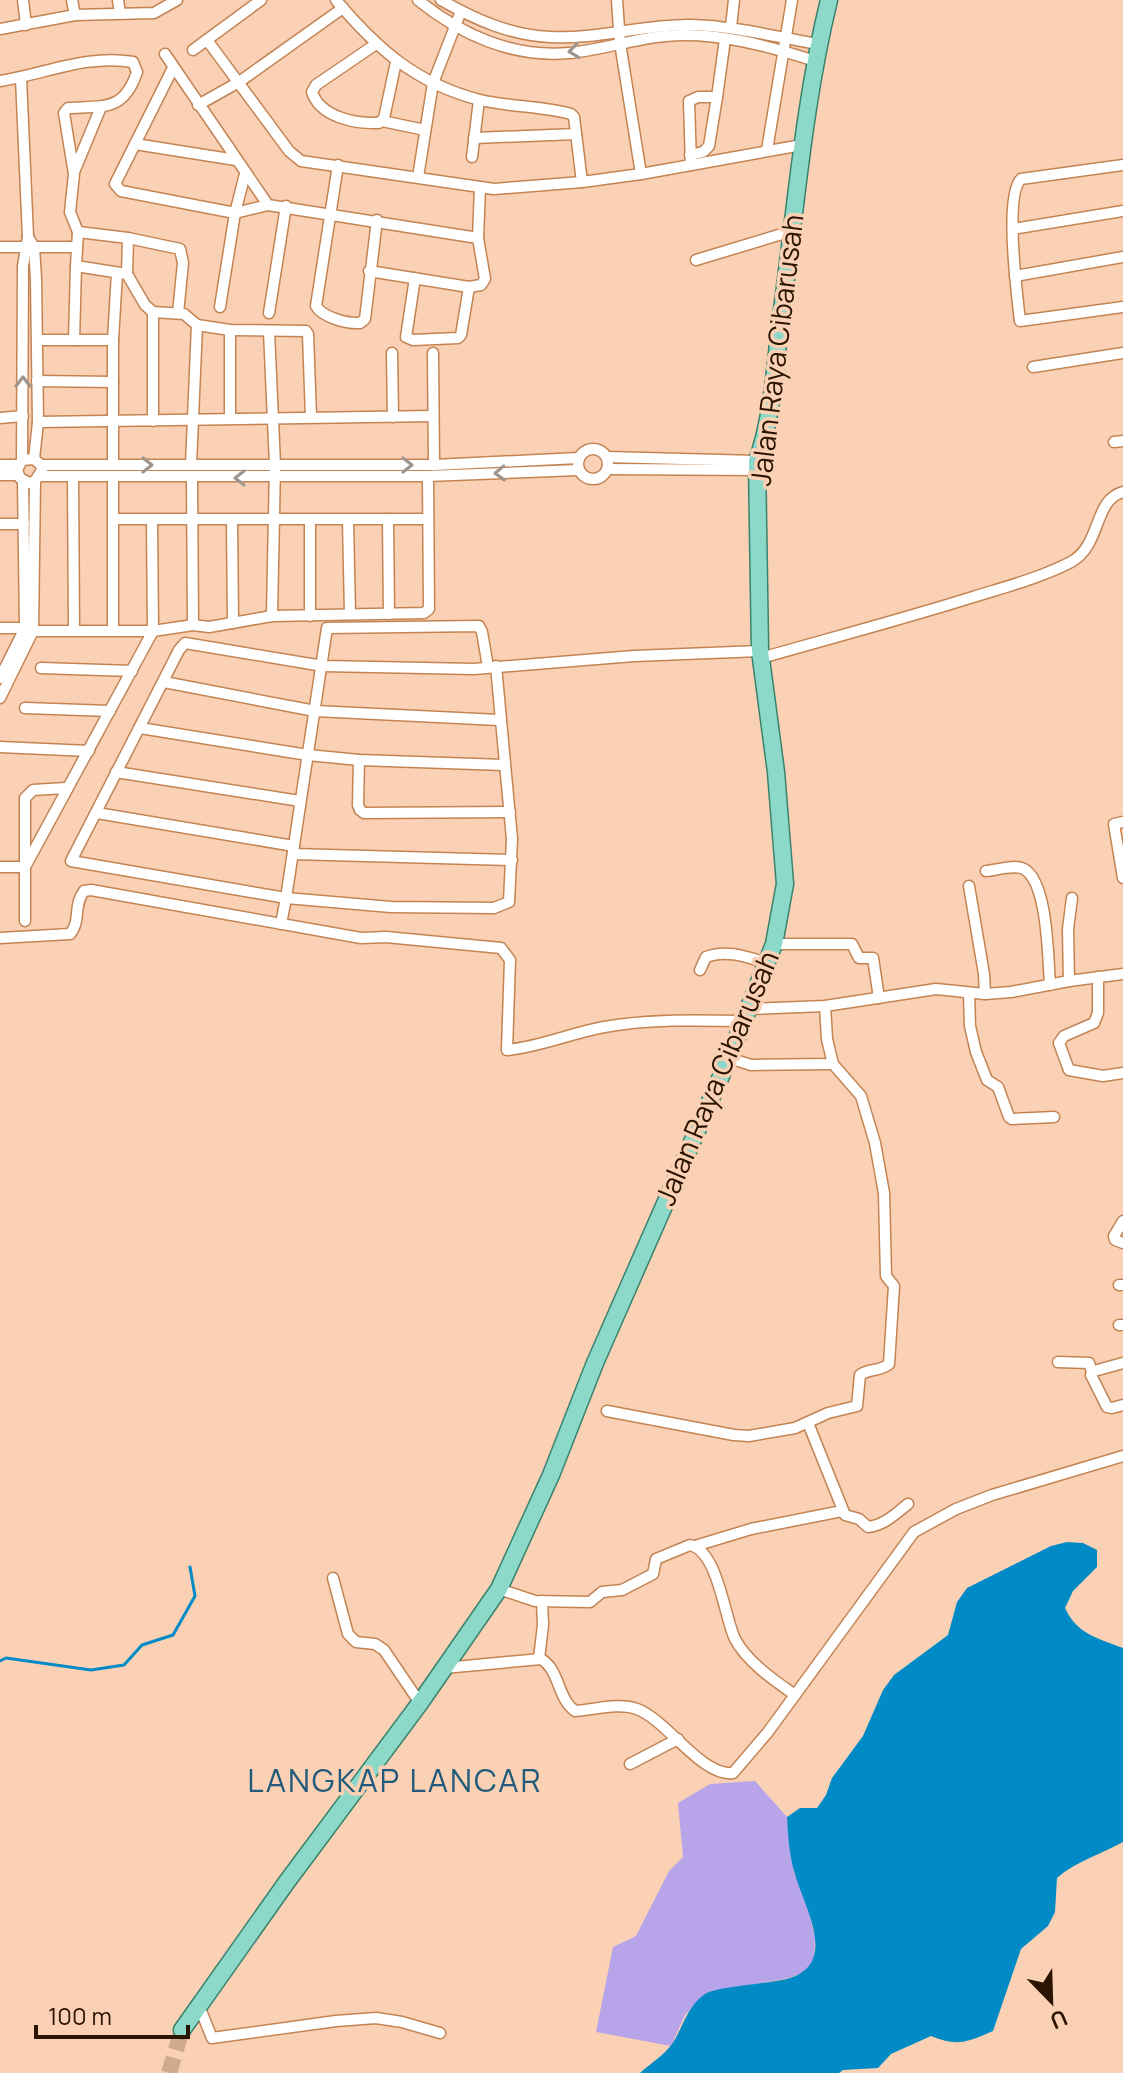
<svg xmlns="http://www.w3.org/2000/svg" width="1123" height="2073" viewBox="0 0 1123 2073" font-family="Manrope,sans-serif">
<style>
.green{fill:#b8a4e8}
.water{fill:#008bc7}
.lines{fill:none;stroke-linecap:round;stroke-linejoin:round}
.stream{stroke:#008bc7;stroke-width:3}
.primary-tunnel{stroke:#d1ab90;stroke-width:16;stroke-dasharray:16 8;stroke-linecap:butt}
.minor-casing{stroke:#c38454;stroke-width:13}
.primary-casing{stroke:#39836d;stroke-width:19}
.minor{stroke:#fff;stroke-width:10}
.primary{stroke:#8cd9ca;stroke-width:16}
.oneway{stroke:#a0958d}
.labels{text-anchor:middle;stroke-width:7;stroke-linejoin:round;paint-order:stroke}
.street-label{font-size:28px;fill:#2b1401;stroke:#fad1b4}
.quarter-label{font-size:32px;letter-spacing:2px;fill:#215a7b;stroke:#fad1b4}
</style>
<rect width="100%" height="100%" fill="#fad1b4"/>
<path class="green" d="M755,1781L787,1817L794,1873L807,1904L815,1938L814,1958L805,1972L789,1978L707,1993L685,2015L671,2046L596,2032L613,1947L636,1936L669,1871L683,1857L678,1803L710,1784Z"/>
<path class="water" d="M1067,1542L1083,1543L1097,1550V1567L1073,1591L1065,1608C1077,1634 1097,1638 1123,1648V1842C1101,1854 1075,1862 1057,1878L1055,1912L1048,1926L1021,1949L993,2031C967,2042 958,2047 931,2036L891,2054L878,2068L843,2070L839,2073H640C650,2064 664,2055 672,2044C683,2028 687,2006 705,1994C718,1986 771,1984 790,1978C840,1962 802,1903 794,1871C789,1853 788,1835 787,1817L800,1808H817L826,1795L832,1778L863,1736L883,1690L894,1675L948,1635L957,1602L967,1588L1051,1546Z"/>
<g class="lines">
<path class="stream" d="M0,1661L6,1658L91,1670L124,1665L142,1645L173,1635L195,1596L190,1567"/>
<path class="primary-tunnel" d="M169,2073L182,2030"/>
<g class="minor-casing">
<g id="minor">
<path d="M23,0L26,25"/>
<path d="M72,0L75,15"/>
<path d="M118,0L120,13"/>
<path d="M336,0C377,49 417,84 480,100C510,107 542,106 571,114L574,117L582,182"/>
<path d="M418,0C461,35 513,58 569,53C601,50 633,39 665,36C715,31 769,46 815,61"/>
<path d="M441,0C476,20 510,35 550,37C596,40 644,24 691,25C734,26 776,37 818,44"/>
<path d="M617,0L620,43L641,174"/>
<path d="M731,27L734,0"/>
<path d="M0,29L75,15L154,13L177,0"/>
<path d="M207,40L289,151L301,161L494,189L582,182L641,174L802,145"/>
<path d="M376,44L316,85L312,92C320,117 355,124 379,123L384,118L396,62"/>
<path d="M193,50L261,0"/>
<path d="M165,54L268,205L478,238"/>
<path d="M173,68L115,184L121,191L235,213L268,205"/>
<path d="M21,78L28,237L23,266L22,460"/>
<path d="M0,81C45,74 87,54 133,62L137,72C124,111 105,106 68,108L64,113L74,174L70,212L78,232L76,266L127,274L145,305L153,312L184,314L197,325L230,330L306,331L308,334L311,417"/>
<path d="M198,105L239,82L343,8"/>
<path d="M382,121L425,130"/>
<path d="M474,138L576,134"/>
<path d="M135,144L236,160"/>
<path d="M767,150L792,0"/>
<path d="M690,155L703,152L709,146L717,97"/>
<path d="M472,157L479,100"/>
<path d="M338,165L316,306C322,317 347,324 360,323L365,319L377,220"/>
<path d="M691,165L689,101L698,97H717L725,39"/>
<path d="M1123,165L1021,179C1004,196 1017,294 1020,321L1123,307"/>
<path d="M74,172L101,107"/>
<path d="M418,177L433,83L461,11"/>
<path d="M1013,229L1123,211"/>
<path d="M78,232L128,238L180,249L183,263L178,313"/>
<path d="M28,237L34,247L36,279L38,422L34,459"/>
<path d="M0,247H77"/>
<path d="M696,260L792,231"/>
<path d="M369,271L469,287L481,285L485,279L478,238L480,188"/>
<path d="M127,274L128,238"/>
<path d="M1015,276L1123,257"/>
<path d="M415,278L406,337L413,340L458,338L461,335L469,287"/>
<path d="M220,307L235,213L245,174"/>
<path d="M269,313L286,206"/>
<path d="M230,330V419"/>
<path d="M269,331L275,465L272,616"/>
<path d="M37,340H113"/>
<path d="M74,340L76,266"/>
<path d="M392,353L393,417"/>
<path d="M433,353L434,465"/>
<path d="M1033,367L1123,353"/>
<path d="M37,381L113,382"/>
<path d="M0,418L23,416"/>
<path d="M153,421V312"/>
<path d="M38,422L433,416"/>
<path d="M1114,442L1123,441"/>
<circle cx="593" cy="464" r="15"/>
<path d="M607,457L757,461"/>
<path d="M0,465H18"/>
<path d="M41,465H434L578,458"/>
<path d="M113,465V340L117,273"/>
<path d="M191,465L197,325"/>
<path d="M607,469L758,470"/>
<path d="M0,475H18"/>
<path d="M41,476H428L578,470"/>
<path d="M73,478L74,630"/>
<path d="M192,478L193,625"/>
<path d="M114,519H428"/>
<path d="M388,519L389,614"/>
<path d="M232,521L233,623"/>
<path d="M310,521V616"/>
<path d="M348,521L350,614"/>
<path d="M0,524H24"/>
<path d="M0,628H25"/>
<path d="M113,630V477"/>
<path d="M33,631H153L193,625L209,627L272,616L424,613L429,609L428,476"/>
<path d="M761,658C831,638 903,619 973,597C1005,587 1040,578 1071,562C1102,545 1093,500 1123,492"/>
<path d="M488,667L482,632L479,626L327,628L286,898L391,907L494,908L509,902L512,839L496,666"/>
<path d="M41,668L132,671"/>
<path d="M0,678L25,628L23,480"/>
<path d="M164,682L315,711L499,720"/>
<path d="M0,698L33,631L35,481L42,470L41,465L34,459L22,460L17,470L20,478L29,483L35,481"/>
<path d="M25,708L110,711"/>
<path d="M140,728L308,755L359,760L504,765"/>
<path d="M0,747L89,751"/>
<path d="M359,760L358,805L360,810L364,813L510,812"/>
<path d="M116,772L300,801"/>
<path d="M97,813L294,846"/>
<path d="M1123,822L1114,824L1123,878"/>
<path d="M293,854L512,860"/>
<path d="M0,867H25L153,631L152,521"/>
<path d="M986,871C997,870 1014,864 1024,869C1048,882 1048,959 1050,985"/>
<path d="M969,886L984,974L985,994"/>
<path d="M25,921V798L33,790L66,788"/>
<path d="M281,924L286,898L71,861L179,650L185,643L323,666L474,669L634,656L760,651"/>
<path d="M0,938L70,934C81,922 73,905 84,891L91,890L361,938L386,937L501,948L510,960L507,1050C540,1047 571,1033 604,1027C650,1019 697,1020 743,1021"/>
<path d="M774,944H852L859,958H873L879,998"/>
<path d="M700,970L706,957C726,949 747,957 767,963"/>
<path d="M1098,977V1013L1094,1023L1064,1036L1059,1043L1069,1070L1103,1076L1123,1073"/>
<path d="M1069,981L1068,929L1072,898"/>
<path d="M969,993L970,1026L976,1052L987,1080L998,1087L1009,1117L1012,1119L1054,1117"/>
<path d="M749,1009L825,1006L936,989L985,994L1011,992L1069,981L1123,974"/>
<path d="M729,1058L751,1065L833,1064"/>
<path d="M1123,1221L1114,1236L1115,1240L1123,1243"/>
<path d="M1119,1285H1123"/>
<path d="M1119,1325H1123"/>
<path d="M1058,1362L1089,1363L1092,1372"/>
<path d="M1123,1363L1094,1371L1091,1375L1107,1407L1112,1408L1123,1405"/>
<path d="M607,1411L734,1435L749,1436L795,1428L828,1413L857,1406L860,1375C869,1368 880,1372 889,1364L894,1286L886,1276L884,1193L875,1143L861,1096L833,1064L827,1039L825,1006"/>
<path d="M808,1423L845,1515L859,1519L868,1527C885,1525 895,1514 908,1504"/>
<path d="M695,1546L751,1529L842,1511"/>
<path d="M333,1578L348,1634L356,1642L375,1644L384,1650L420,1703"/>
<path d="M499,1589L535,1601L590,1602L602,1592L622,1590L653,1574L656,1559L690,1545C718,1551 724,1616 735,1639C747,1662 775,1681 795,1695"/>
<path d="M539,1659L543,1625L542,1601"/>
<path d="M444,1668L541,1659C560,1670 557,1698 575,1711C593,1710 619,1702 637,1709C667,1720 702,1777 733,1773L768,1732L914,1532L956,1509L992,1495L1123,1456"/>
<path d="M630,1764L678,1739"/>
<path d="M199,2006L212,2038L336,2021L376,2018L402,2022L440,2033"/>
</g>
</g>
<g class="primary-casing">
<path id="primary" d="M182,2030L286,1883L420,1703L499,1589L551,1475L595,1363L729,1058L774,944L785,884L776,772L760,651L757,461C774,413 775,360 782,310C796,206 804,102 829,0"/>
</g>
<use href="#minor" class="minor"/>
<use href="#primary" class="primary"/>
</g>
<defs><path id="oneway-chevron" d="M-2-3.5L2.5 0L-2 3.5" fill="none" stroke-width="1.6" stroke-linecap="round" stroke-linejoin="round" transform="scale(2)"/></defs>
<g class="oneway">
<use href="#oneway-chevron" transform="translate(574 51) rotate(173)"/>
<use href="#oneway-chevron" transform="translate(23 382) rotate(-90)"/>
<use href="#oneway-chevron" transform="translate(147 465)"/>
<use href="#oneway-chevron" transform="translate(407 465)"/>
<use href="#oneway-chevron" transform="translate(500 473) rotate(178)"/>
<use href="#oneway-chevron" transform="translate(240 478) rotate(180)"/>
</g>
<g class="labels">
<g class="street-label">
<text transform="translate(777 350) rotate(-83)" y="10">Jalan Raya Cibarusah</text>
<text transform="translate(717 1078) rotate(-67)" y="10">Jalan Raya Cibarusah</text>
</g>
<g class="quarter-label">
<text x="395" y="1792">LANGKAP LANCAR</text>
</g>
</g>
<g transform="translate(1051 2001) rotate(157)" stroke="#fad1b4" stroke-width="6" paint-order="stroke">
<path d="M0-6L14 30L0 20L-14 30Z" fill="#2b1401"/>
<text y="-12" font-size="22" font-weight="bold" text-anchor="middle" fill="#2b1401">U</text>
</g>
<path d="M36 2025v12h152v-12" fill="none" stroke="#2b1401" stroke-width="4"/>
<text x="48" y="2025" font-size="24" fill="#2b1401" stroke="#fad1b4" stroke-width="6" paint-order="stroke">100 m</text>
</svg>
